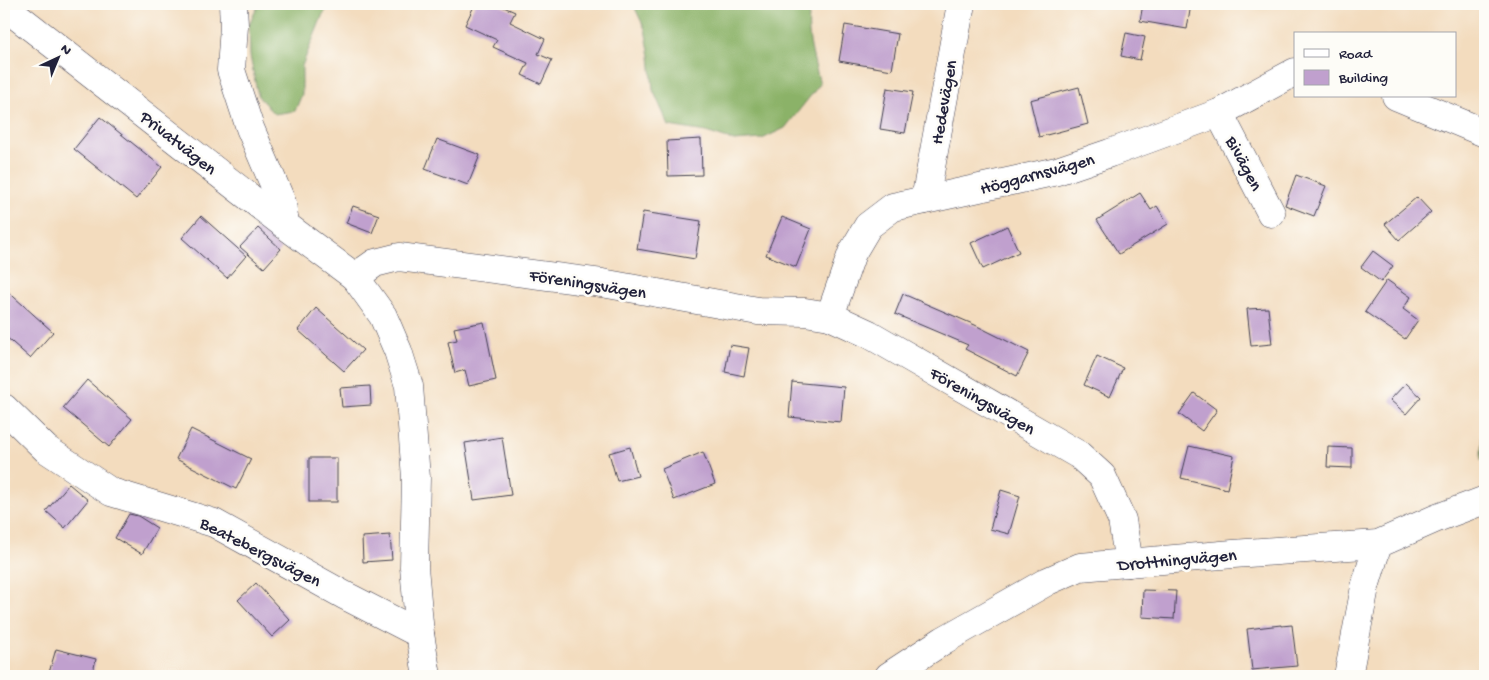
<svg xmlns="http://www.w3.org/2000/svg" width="1489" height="680" viewBox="0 0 1489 680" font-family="'Gochi Hand',sans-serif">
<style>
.forest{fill:#8bb267;stroke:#566a51}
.building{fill:#c0a0ce}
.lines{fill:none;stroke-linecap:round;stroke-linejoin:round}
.street-casing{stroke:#413e4f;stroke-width:29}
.street{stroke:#fff;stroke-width:28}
.labels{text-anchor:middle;stroke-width:5;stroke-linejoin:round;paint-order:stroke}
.street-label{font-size:18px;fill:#22223b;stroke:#fdfcf7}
</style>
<rect width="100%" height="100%" fill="#fdfcf7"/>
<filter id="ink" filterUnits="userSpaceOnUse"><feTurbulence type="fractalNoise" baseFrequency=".02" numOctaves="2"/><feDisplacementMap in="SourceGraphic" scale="10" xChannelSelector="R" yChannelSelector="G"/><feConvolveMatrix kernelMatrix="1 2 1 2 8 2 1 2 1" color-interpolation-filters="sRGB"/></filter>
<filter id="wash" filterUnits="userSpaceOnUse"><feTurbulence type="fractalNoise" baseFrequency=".0096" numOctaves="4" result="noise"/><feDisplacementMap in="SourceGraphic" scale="20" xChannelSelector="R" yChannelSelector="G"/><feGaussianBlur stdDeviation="1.12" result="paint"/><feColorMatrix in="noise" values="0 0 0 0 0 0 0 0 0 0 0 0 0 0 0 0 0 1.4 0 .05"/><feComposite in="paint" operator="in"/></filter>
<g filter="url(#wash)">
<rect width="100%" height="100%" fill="#f3dcbe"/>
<g class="forest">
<path d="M259,4H333L323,14L302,66V94L295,111L274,114L258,96L250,56L249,24Z"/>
<path d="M633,4H812C803,27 814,60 820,84L785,128L762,139L734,141L706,132L669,126L653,90L650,56L645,29Z"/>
<path d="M1485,385V459L1481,460L1483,393Z"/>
</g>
<g id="blocks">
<g class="building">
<path d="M475,4H497L515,12L510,22L545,39L538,54L552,60L541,84L522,75L528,63L493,47L497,40L465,25Z"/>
<path d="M1143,4H1191L1187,29L1140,21Z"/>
<path d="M845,25L898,34L892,70L839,61Z"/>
<path d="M1126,33L1145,37L1140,60L1121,56Z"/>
<path d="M1079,87L1088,124L1039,137L1030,100Z"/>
<path d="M887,88L913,92L905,133L880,129Z"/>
<path d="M100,117L162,167L136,199L74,149Z"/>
<path d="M437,139L480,155L468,185L425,169Z"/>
<path d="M701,139L702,175L668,176L667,141Z"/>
<path d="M1296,175L1326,186L1314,216L1285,205Z"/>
<path d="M1140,193L1151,210L1157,206L1168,224L1119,254L1097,220Z"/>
<path d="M1417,197L1431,212L1399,240L1385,224Z"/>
<path d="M353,206L379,215L372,233L346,223Z"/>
<path d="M643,212L701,221L695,259L637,249Z"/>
<path d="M201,216L246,256L227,278L182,238Z"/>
<path d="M782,217L811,229L796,267L766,255Z"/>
<path d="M1007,226L1019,252L983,269L971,243Z"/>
<path d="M258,228L281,249L264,268L240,247Z"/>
<path d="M1373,251L1393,266L1381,282L1361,267Z"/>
<path d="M1387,280L1411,297L1403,309L1418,320L1405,339L1365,312Z"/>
<path d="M4,288L53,332L30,358L4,335Z"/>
<path d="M903,294L975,325L1029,352L1017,376L965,349L968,345L895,314Z"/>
<path d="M316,308L363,350L344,371L298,330Z"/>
<path d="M1268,308L1272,344L1251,346L1247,309Z"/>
<path d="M484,322L496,380L469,386L465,370L455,373L448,342L457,340L454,328Z"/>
<path d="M730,345L749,348L744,376L725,372Z"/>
<path d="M1097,356L1123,368L1110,397L1084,385Z"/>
<path d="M87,380L132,419L109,447L63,408Z"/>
<path d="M792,382L844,387L841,422L789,417Z"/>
<path d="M1406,383L1421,397L1406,414L1390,400Z"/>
<path d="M370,386L371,405L342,407L340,388Z"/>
<path d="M1194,393L1217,410L1202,431L1179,414Z"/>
<path d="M191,429L251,459L236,489L176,459Z"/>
<path d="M502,437L511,495L474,500L465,443Z"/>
<path d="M1189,446L1234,456L1227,489L1181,478Z"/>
<path d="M630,447L638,476L617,481L609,453Z"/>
<path d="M1328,447L1352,448V468L1327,467Z"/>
<path d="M703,452L715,484L674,500L662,469Z"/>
<rect x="309" y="458" width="28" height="44"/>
<path d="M69,484L88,500L65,528L46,511Z"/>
<path d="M1001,490L1020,496L1009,534L990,529Z"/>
<path d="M129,514L138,516L157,528L142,554L115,538Z"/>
<path d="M390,535L392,560L363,562L362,537Z"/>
<path d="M256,583L290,620L272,637L238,600Z"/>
<path d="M1143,590L1176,591L1174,619L1142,617Z"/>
<path d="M1281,625V626L1292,625L1297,666L1252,670L1247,629Z"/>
<path d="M56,649L96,659L92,676H48Z"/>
</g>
</g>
</g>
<g filter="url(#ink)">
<use href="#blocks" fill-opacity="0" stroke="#413e4f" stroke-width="1"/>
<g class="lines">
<g class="street-casing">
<g id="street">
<path d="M233,4L234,26L231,70L250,128L282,203L285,225"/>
<path d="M4,6L285,225L355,277"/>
<path d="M1396,96L1485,133"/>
<path d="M1219,113L1271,213"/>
<path d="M925,200L961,4"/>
<path d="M830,316L852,253L868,226L893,207L1057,171L1110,153L1219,113L1295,72"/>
<path d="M4,408L46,449L111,492L214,523L344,595L420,634"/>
<path d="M427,676L420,634L414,567L416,478L409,386L398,351L383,316L355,277L375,263L399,257L602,283L758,311L805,312L830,316L869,334L1079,455L1102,476L1122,520L1129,563"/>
<path d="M889,676L944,640L1048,581L1080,567L1233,554L1378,544L1437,518L1485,500"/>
<path d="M1348,676L1365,587L1378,544"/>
</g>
</g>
<use href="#street" class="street"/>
</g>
</g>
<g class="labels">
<g class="street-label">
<text transform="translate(943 102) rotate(-80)" y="6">Hedevägen</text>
<text transform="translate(179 142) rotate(38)" y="6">Privatvägen</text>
<text transform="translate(1245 163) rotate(62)" y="6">Bivägen</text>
<text transform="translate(1037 173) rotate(-15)" y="6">Höggarnsvägen</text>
<text transform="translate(588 283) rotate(9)" y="6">Föreningsvägen</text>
<text transform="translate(983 400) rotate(30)" y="6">Föreningsvägen</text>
<text transform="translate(261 551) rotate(27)" y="6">Beatebergsvägen</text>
<text transform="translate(1177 559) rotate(-5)" y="6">Drottningvägen</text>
</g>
</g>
<rect width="1489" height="680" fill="none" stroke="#fdfcf7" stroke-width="20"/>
<rect x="1294" y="32" width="162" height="65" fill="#fdfcf7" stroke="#a5a5ac"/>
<rect x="1304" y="49" width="25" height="8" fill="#ffffff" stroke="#a5a5ac"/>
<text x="1339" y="58" font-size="15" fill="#22223b">Road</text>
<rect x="1304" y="70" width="25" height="15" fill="#c0a0ce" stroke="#a5a5ac"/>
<text x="1339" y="82" font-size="15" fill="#22223b">Building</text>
<g transform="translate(58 58) rotate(44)" stroke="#fdfcf7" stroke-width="4" paint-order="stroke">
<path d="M0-4L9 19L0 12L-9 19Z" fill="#22223b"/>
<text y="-8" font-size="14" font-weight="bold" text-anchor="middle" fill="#22223b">N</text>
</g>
</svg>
